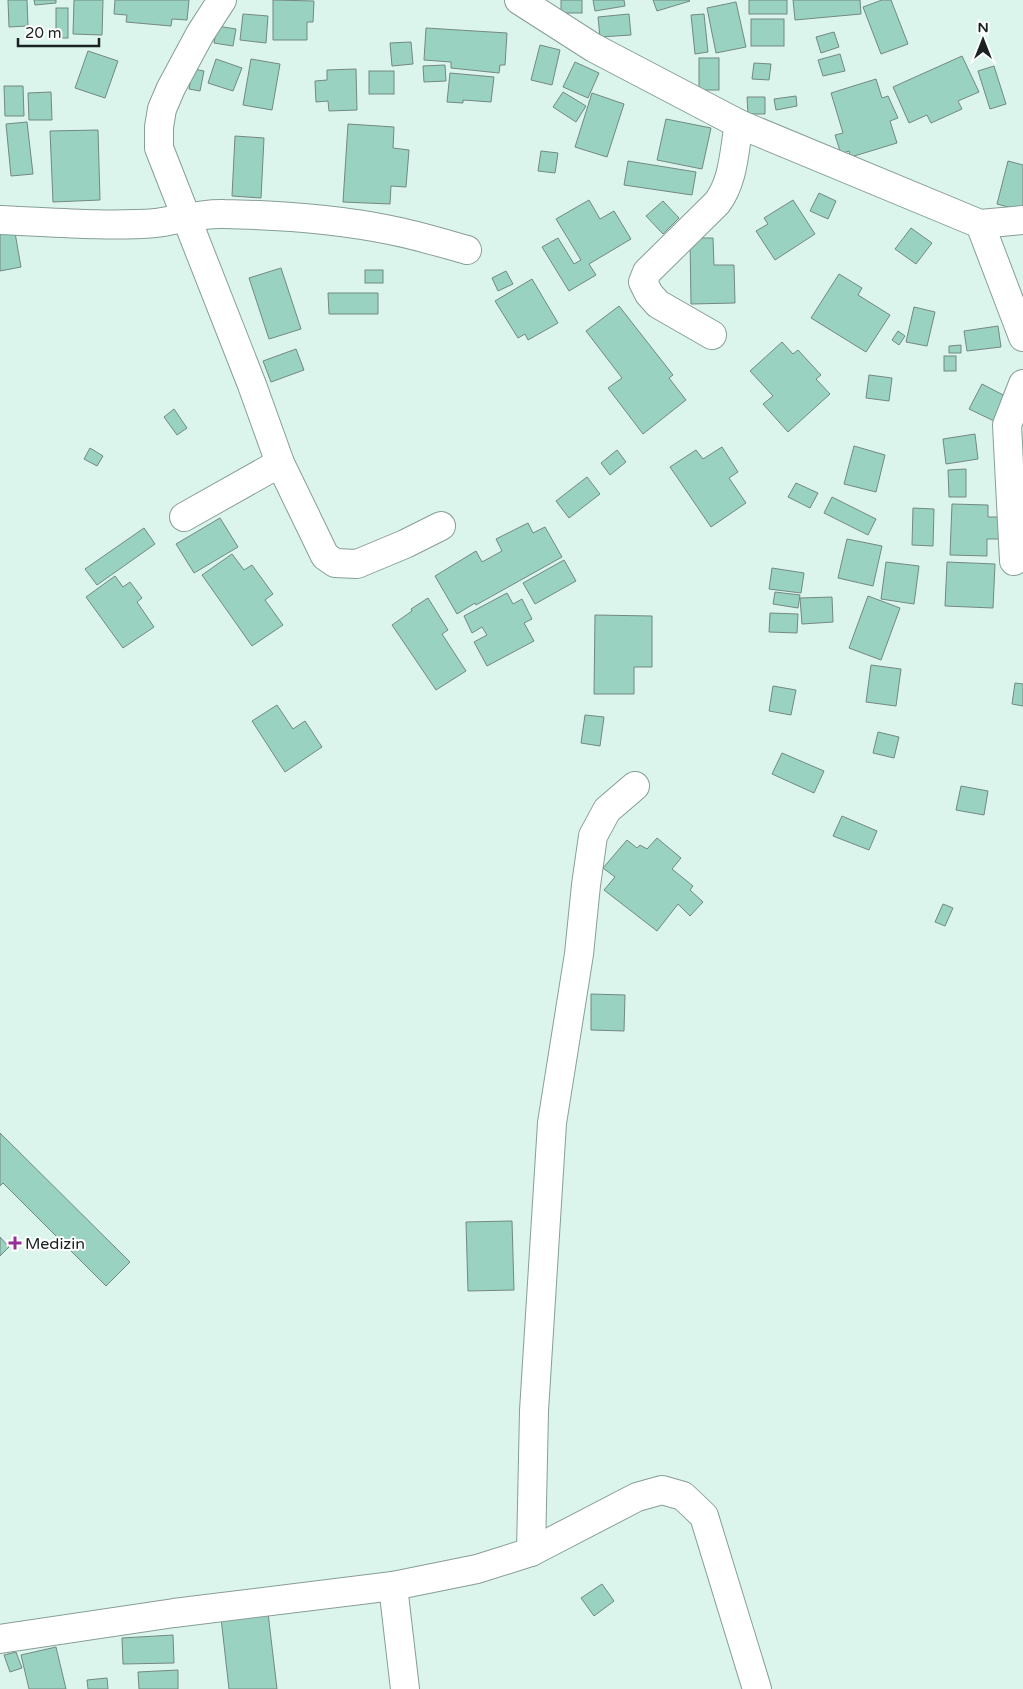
<svg xmlns="http://www.w3.org/2000/svg" width="1023" height="1689" viewBox="0 0 1023 1689" font-family="'Varela Round',sans-serif">
<style>
.building{fill:#99d2c1;stroke:#728982}
.lines{fill:none;stroke-linecap:round;stroke-linejoin:round}
.minor-casing{stroke:#879e97;stroke-width:30}
.minor{stroke:#fff;stroke-width:28}
.poi-dot{fill:#953196;stroke:#fff;stroke-width:2}
.labels{text-anchor:middle;stroke-width:4;stroke-linejoin:round;paint-order:stroke}
.poi-label{font-size:16px;fill:#192220;stroke:#fff;text-anchor:start}
</style>
<rect width="100%" height="100%" fill="#dbf4ec"/>
<g class="building">
<path d="M8,0H27L28,26L9,27Z"/>
<path d="M34,0H56V3L35,5Z"/>
<path d="M74,0H103L102,35L73,34Z"/>
<path d="M115,0H189L187,20L172,19L171,26L126,22L127,15L114,14Z"/>
<path d="M273,0L314,1L313,22H307V40H273Z"/>
<rect x="561" y="0" width="21" height="13"/>
<path d="M593,0H624L625,6L595,11Z"/>
<path d="M653,0H689L690,1L657,11Z"/>
<rect x="749" y="0" width="38" height="14"/>
<path d="M793,0H860L861,14L795,20Z"/>
<path d="M882,0H891L908,44L881,54L863,7Z"/>
<path d="M736,2L746,47L716,53L707,8Z"/>
<rect x="56" y="8" width="12" height="30"/>
<path d="M243,14L268,16L266,43L240,40Z"/>
<path d="M629,14L631,35L600,37L598,17Z"/>
<path d="M704,14L708,52L695,54L691,15Z"/>
<rect x="751" y="19" width="33" height="27"/>
<path d="M217,26L236,29L233,46L214,43Z"/>
<path d="M426,28L507,33L505,65H500L499,73L451,68V62L424,60Z"/>
<path d="M834,32L839,47L821,53L816,37Z"/>
<path d="M411,42L413,64L392,66L390,43Z"/>
<path d="M540,45L560,50L552,85L531,80Z"/>
<path d="M88,51L118,61L105,98L75,88Z"/>
<path d="M840,54L845,71L823,76L818,60Z"/>
<path d="M962,56L979,92L958,101L962,109L931,123L927,115L909,123L893,87Z"/>
<rect x="699" y="58" width="20" height="32"/>
<path d="M216,59L242,68L233,91L208,83Z"/>
<path d="M251,59L280,64L272,110L243,105Z"/>
<path d="M575,62L599,73L588,98L563,87Z"/>
<path d="M754,63L771,64L769,80L752,79Z"/>
<path d="M445,65L446,81L424,82L423,66Z"/>
<path d="M994,66L1006,104L990,109L978,71Z"/>
<path d="M193,69L204,71L200,91L189,89Z"/>
<path d="M356,69L357,110L329,111L328,101L316,102L315,81L327,80V70Z"/>
<rect x="369" y="71" width="25" height="23"/>
<path d="M450,73L494,77L491,102L463,100V103L447,102Z"/>
<path d="M876,79L882,98L888,96L898,118L890,121L897,143L851,157L849,151L841,154L835,135L843,133L831,93Z"/>
<path d="M4,86H23L24,116H5Z"/>
<path d="M51,92L52,120H29L28,93Z"/>
<path d="M563,92L586,106L576,122L553,107Z"/>
<path d="M592,93L624,104L607,157L575,147Z"/>
<path d="M796,96L797,106L776,110L774,99Z"/>
<path d="M747,97H765V114H748Z"/>
<path d="M666,119L711,128L702,169L657,160Z"/>
<path d="M27,122L33,174L11,176L6,124Z"/>
<path d="M348,124L394,127L393,148L409,150L406,187L391,186L390,204L343,202Z"/>
<path d="M98,130L100,200L53,202L50,131Z"/>
<path d="M235,136L264,138L261,198L232,196Z"/>
<path d="M541,151L558,153L555,173L538,171Z"/>
<path d="M628,161L696,172L692,195L624,185Z"/>
<path d="M1008,161L1023,165V211L997,204Z"/>
<path d="M819,193L836,201L828,219L810,211Z"/>
<path d="M589,200L600,219L614,211L631,239L589,264L596,275L569,291L542,247L558,238L574,264L581,260L556,219Z"/>
<path d="M793,200L815,234L775,260L756,231L768,224L764,218Z"/>
<path d="M663,201L679,218L663,234L646,216Z"/>
<path d="M14,227L21,267L0,271V229Z"/>
<path d="M911,228L932,243L916,264L895,249Z"/>
<path d="M690,238H713L714,265H734L735,303L691,304Z"/>
<path d="M281,268L301,329L269,339L249,278Z"/>
<rect x="365" y="270" width="18" height="13"/>
<path d="M506,271L513,284L498,291L492,278Z"/>
<path d="M839,274L862,288L858,295L890,315L866,352L811,318Z"/>
<path d="M532,279L558,323L528,340L525,334L518,338L495,301Z"/>
<path d="M328,293H378V314H329Z"/>
<path d="M619,306L673,375L669,378L686,400L643,434L608,388L622,378L586,331Z"/>
<path d="M914,307L935,312L927,346L906,342Z"/>
<path d="M998,326L1001,347L967,351L964,331Z"/>
<path d="M898,331L905,336L899,345L892,340Z"/>
<path d="M782,342L793,354L798,350L821,375L816,379L830,394L788,432L763,404L773,396L750,371Z"/>
<path d="M961,345V353H949V346Z"/>
<path d="M296,349L304,370L271,382L263,361Z"/>
<rect x="944" y="356" width="12" height="15"/>
<path d="M869,375L892,378L889,401L866,398Z"/>
<path d="M982,384L1007,397L994,421L969,409Z"/>
<path d="M174,409L187,428L177,435L164,417Z"/>
<path d="M975,434L978,459L946,464L943,439Z"/>
<path d="M854,446L885,455L876,492L844,484Z"/>
<path d="M722,447L738,472L729,478L746,503L711,527L670,467L696,450L703,459Z"/>
<path d="M90,448L103,456L97,466L84,459Z"/>
<path d="M617,450L626,462L610,475L601,463Z"/>
<path d="M966,469V497H949L948,470Z"/>
<path d="M587,477L600,494L569,518L556,501Z"/>
<path d="M796,483L818,493L810,508L788,497Z"/>
<path d="M832,497L876,519L868,535L824,513Z"/>
<path d="M952,504L988,505V517H1001V539H987V556L950,555Z"/>
<path d="M913,508L934,509L933,546L912,545Z"/>
<path d="M220,518L238,547L194,573L176,544Z"/>
<path d="M528,523L533,533L545,527L562,557L476,605L475,603L457,614L435,576L476,551L482,562L502,551L496,539Z"/>
<path d="M144,528L155,544L97,585L85,569Z"/>
<path d="M847,539L882,546L873,586L838,578Z"/>
<path d="M232,554L244,570L252,565L273,594L265,600L283,625L252,646L202,575Z"/>
<path d="M564,560L576,581L535,604L523,583Z"/>
<path d="M886,562L919,566L914,604L881,599Z"/>
<path d="M947,562L995,564L993,608L945,606Z"/>
<path d="M772,568L804,573L801,593L769,589Z"/>
<path d="M115,576L123,587L130,582L142,598L137,602L154,627L123,648L86,597Z"/>
<path d="M775,592L800,595L798,608L773,604Z"/>
<path d="M507,593L513,604L522,599L532,619L524,623L534,641L487,666L474,642L487,635L482,627L472,633L464,616Z"/>
<path d="M868,596L900,608L881,660L849,648Z"/>
<path d="M832,597L833,622L802,624L800,598Z"/>
<path d="M428,598L448,630L442,634L466,671L436,690L392,625L412,611L411,609Z"/>
<path d="M770,613L798,614L797,633L769,632Z"/>
<path d="M595,615L652,616V667H634V694H594Z"/>
<path d="M871,665L901,669L896,706L866,702Z"/>
<path d="M1015,683L1023,684V706L1012,704Z"/>
<path d="M773,686L796,690L791,715L769,711Z"/>
<path d="M277,705L293,729L305,721L322,747L285,772L252,721Z"/>
<path d="M585,715L604,717L600,746L581,743Z"/>
<path d="M878,732L899,737L894,758L873,753Z"/>
<path d="M782,753L824,771L814,793L772,774Z"/>
<path d="M961,786L988,791L984,815L956,810Z"/>
<path d="M842,816L877,831L869,850L833,836Z"/>
<path d="M657,838L681,858L672,869L693,886L690,890L703,902L690,916L678,904L657,931L604,890L615,877L603,868L627,840L637,848L640,845L647,849Z"/>
<path d="M943,904L953,908L945,926L935,922Z"/>
<path d="M591,994L625,995L624,1031L591,1030Z"/>
<path d="M0,1133L130,1262L106,1286L3,1183L0,1186Z"/>
<path d="M512,1221L514,1290L468,1291L466,1222Z"/>
<path d="M0,1237L9,1247L0,1256Z"/>
<path d="M602,1584L614,1601L594,1616L581,1598Z"/>
<path d="M268,1613L277,1689H229L221,1618Z"/>
<path d="M173,1635L174,1663L123,1664L122,1638Z"/>
<path d="M56,1647L66,1689H29L21,1655Z"/>
<path d="M16,1652L22,1668L10,1672L4,1655Z"/>
<path d="M178,1670V1689H139L138,1672Z"/>
<path d="M107,1678L108,1689H88L87,1680Z"/>
</g>
<g class="lines">
<g class="minor-casing">
<g id="minor">
<path d="M222,0L200,34L171,88L162,109L159,127V148L252,385L280,463L325,556L335,563L357,564L405,544L441,526"/>
<path d="M519,0L594,48L739,124L980,224L1023,220"/>
<path d="M0,220C50,222 106,227 156,223C178,220 201,213 224,214C278,215 336,219 390,230C416,235 442,243 467,250"/>
<path d="M980,224L1023,337"/>
<path d="M712,335L658,304L649,294L643,282L647,272L717,203C734,181 734,150 739,124"/>
<path d="M184,517L280,463"/>
<path d="M1014,561L1007,425L1023,384"/>
<path d="M531,1552L534,1411L552,1123L579,954L586,885L593,836L607,810L635,786"/>
<path d="M393,1586L405,1689"/>
<path d="M0,1639L174,1613L393,1586L477,1569L531,1552L637,1497L662,1490L683,1496L704,1516L757,1689"/>
</g>
</g>
<use href="#minor" class="minor"/>
</g>
<path class="poi-dot" d="M12.5 1235.5h5v5h5v5h-5v5h-5v-5h-5v-5h5z"/>
<g class="labels">
<g class="poi-label">
<text x="25" y="1249">Medizin</text>
</g>
</g>
<g transform="translate(983 40)" stroke="#ffffff" stroke-width="4" paint-order="stroke">
<path d="M0-4L9 19L0 12L-9 19Z" fill="#192220"/>
<text y="-8" font-size="14" font-weight="bold" text-anchor="middle" fill="#192220">N</text>
</g>
<path d="M18 38v8h81v-8" fill="none" stroke="#192220" stroke-width="2.5"/>
<text x="25" y="38" font-size="15" fill="#192220" stroke="#ffffff" stroke-width="4" paint-order="stroke">20 m</text>
</svg>
